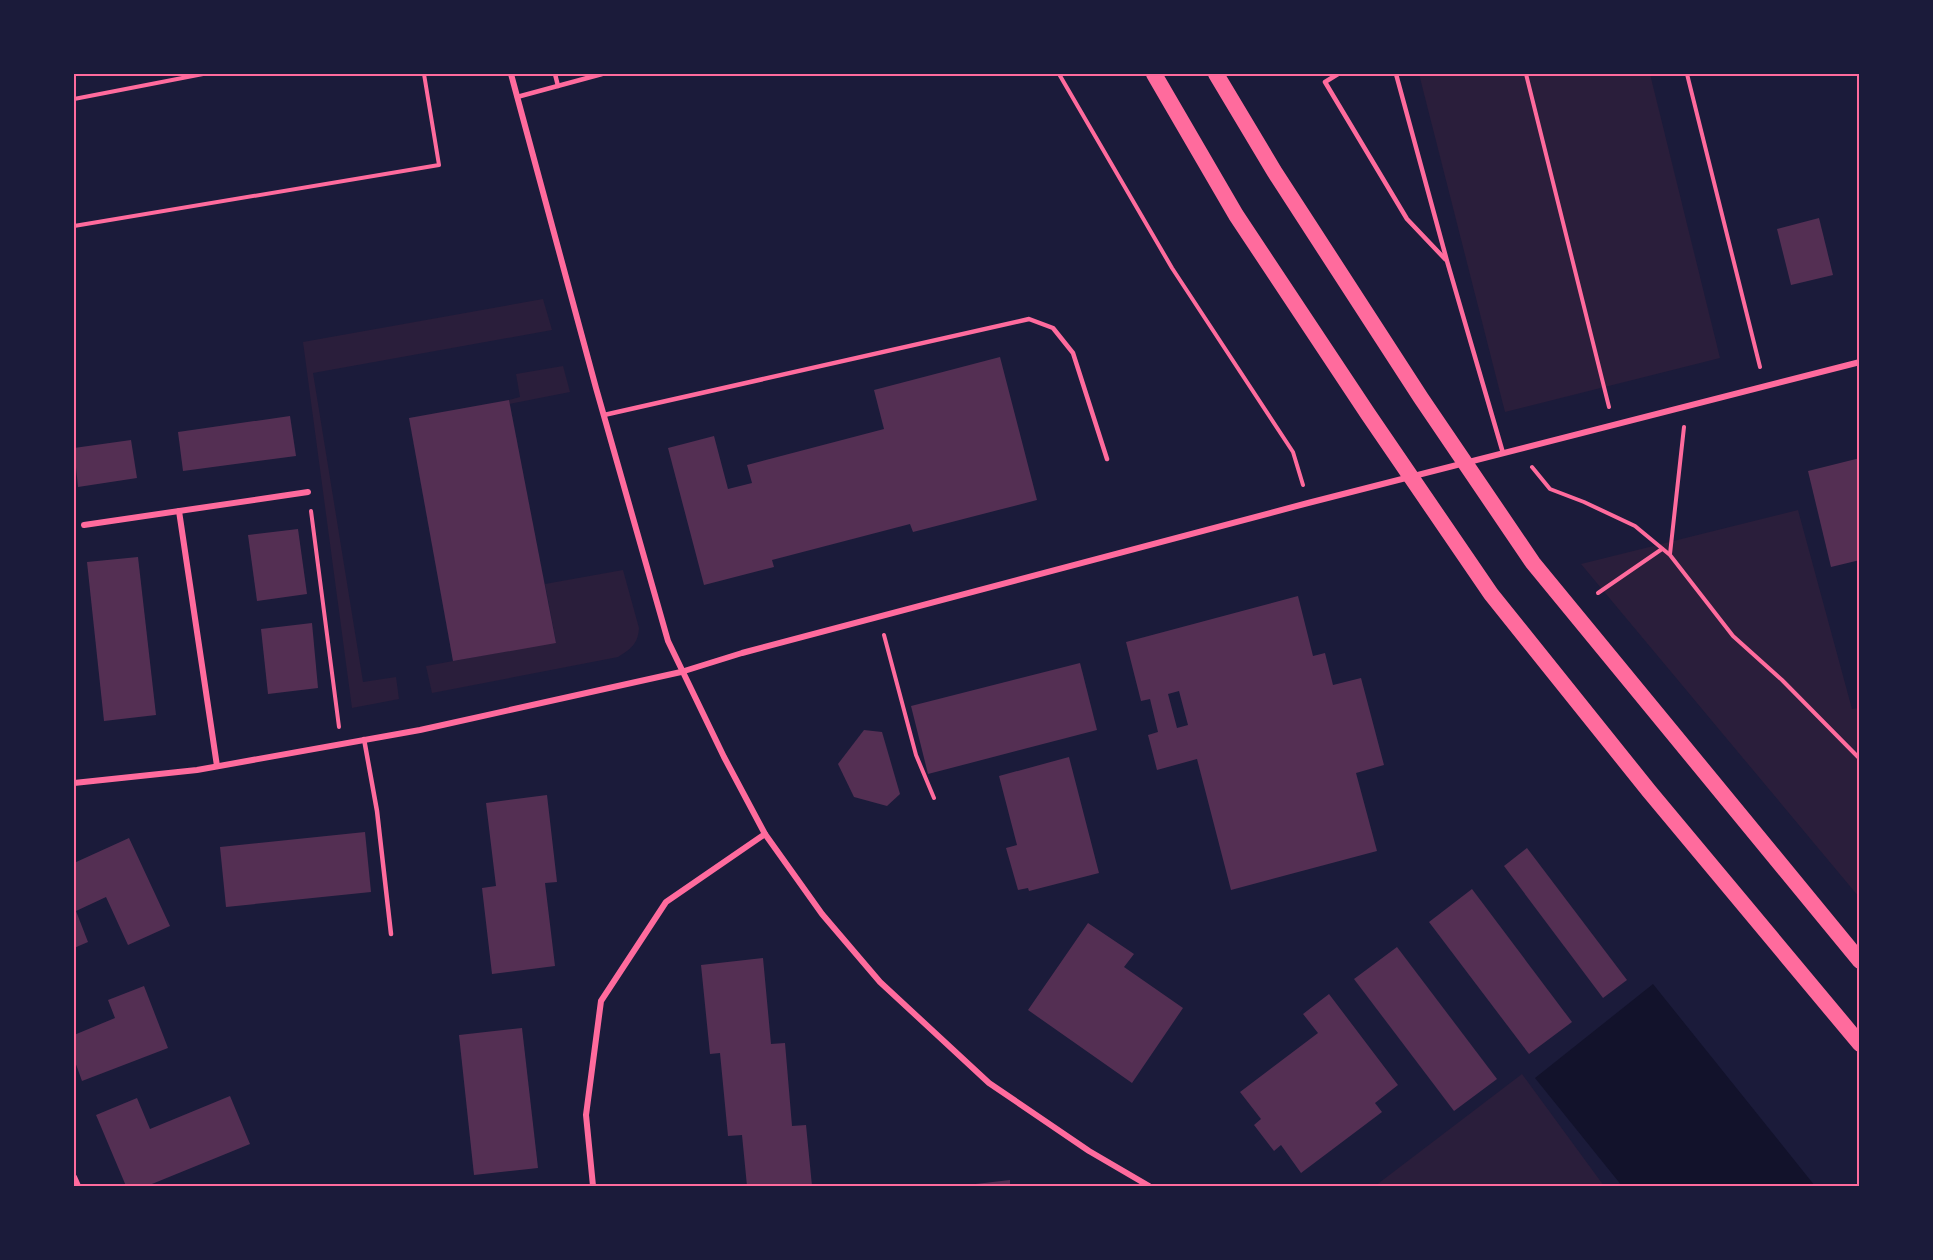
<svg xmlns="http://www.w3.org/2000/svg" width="1933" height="1260" viewBox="0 0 1933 1260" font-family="Rubik,sans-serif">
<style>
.green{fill:#2a1e3b}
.water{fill:#12122b}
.building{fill:#542f53;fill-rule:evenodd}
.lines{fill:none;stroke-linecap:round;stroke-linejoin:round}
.path{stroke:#ff6b9d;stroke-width:4}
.service{stroke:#ff6b9d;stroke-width:4.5}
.minor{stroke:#ff6b9d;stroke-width:6}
.trunk{stroke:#ff6b9d;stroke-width:16}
.neatline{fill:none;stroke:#ff6b9d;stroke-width:2}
</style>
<rect width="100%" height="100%" fill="#1b1b3a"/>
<g class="green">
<path d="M1419,74H1650L1720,358L1505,412Z"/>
<path d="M543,299L552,330L313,373L363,682L396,677L399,699L352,708L303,342Z"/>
<path d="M563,366L570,392L509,404V400L520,397L516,374Z"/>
<path d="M1798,510L1852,709L1859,708V897L1581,564Z"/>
<path d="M623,570L639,628C638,644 631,649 618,657L432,693L426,666L556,642L545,584Z"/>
<path d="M1522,1074L1604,1186H1375Z"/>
</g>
<path class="water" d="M1653,984L1815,1186H1622L1535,1078Z"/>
<g class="building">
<path d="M1819,218L1833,275L1791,285L1777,229Z"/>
<path d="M1000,357L1037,500L913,532L910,524L772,560L774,567L704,585L668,448L714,436L728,489L752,483L747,465L884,429L874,390Z"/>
<path d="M509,400L556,643L453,661L409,418Z"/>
<path d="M290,416L296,456L183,471L178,432Z"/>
<path d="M131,440L137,478L78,487L74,448Z"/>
<path d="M1860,458V560L1831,567L1808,471Z"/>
<path d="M298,529L307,594L257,601L248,535Z"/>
<path d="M138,557L156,715L104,721L87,562Z"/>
<path d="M1298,596L1313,656L1325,653L1333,685L1361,678L1384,765L1356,773L1377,851L1231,890L1197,759L1157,770L1148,735L1158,732L1150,699L1141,701L1126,642ZM1179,691L1188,725L1177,728L1168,694Z"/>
<path d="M312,623L318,688L268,694L261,629Z"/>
<path d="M1080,663L1097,730L928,774L911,706Z"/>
<path d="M864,730L882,732L900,794L887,806L854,797L838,764Z"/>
<path d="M1069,757L1099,873L1029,891L1028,888L1018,890L1006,848L1017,845L999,776Z"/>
<path d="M547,795L557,882L545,883L555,966L492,974L482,888L496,886L486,803Z"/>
<path d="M365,832L371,892L226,907L220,847Z"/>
<path d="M129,838L170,926L128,945L106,897L76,911L88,942L74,948V863Z"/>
<path d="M1527,848L1627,980L1603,998L1504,866Z"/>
<path d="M1472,889L1572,1022L1529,1054L1429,922Z"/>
<path d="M1088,923L1134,954L1124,967L1183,1008L1132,1083L1028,1010Z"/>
<path d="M1397,947L1497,1079L1454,1111L1354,979Z"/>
<path d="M763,958L771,1044L785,1043L792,1126L806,1125L812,1186H747L742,1135L728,1136L720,1053L710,1054L701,965Z"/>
<path d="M144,986L168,1048L82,1081L74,1059V1035L115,1018L108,1000Z"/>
<path d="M1329,994L1398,1085L1375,1103L1382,1112L1301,1173L1281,1145L1274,1151L1254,1125L1261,1119L1240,1092L1318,1033L1303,1014Z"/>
<path d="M522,1028L538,1168L474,1175L459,1035Z"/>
<path d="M230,1096L250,1144L147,1186H126L96,1115L137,1098L150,1129Z"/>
<path d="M1010,1180V1186H967V1185Z"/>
</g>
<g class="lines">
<g class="path">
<path d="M1059,74L1172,268L1293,452L1303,485"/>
<path d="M1526,74L1609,407"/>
<path d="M1687,74L1760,367"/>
<path d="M74,99L203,74"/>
<path d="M74,226L439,165L424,74"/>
<path d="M1532,467L1550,489L1584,502L1635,526L1670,555L1733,636L1782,680L1860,759"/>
<path d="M311,511L339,727"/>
<path d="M1670,554L1684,427"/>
<path d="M1598,593L1662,549"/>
<path d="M884,635L916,755L934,798"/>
</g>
<g class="service">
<path d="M555,74L558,86"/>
<path d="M1338,74L1325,82L1407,219L1445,259"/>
<path d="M1396,74L1447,261L1503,453"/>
<path d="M517,97L602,74"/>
<path d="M604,415L1029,319L1053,328L1073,353L1107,459"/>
<path d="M364,739L377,811L391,934"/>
</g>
<g class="minor">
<path d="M511,74L596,388L668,641L724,757L765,834L822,914L880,982L989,1083L1089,1151L1149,1186"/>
<path d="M179,511L217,766"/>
<path d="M84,525L308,492"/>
<path d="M74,783L197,770L420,730L681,672L742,653L1308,503L1860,362"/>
<path d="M74,1177L78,1186"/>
<path d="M593,1186L586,1115L601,1001L666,902L765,834"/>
</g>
<g class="trunk">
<path d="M1154,74L1236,215L1368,414L1491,594L1649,791L1860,1044"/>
<path d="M1216,74L1274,171L1421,398L1533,563L1860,961"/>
</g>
</g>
<rect width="1933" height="1260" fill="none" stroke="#1b1b3a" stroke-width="150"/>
<rect x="75" y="75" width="1783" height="1110" class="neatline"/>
</svg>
